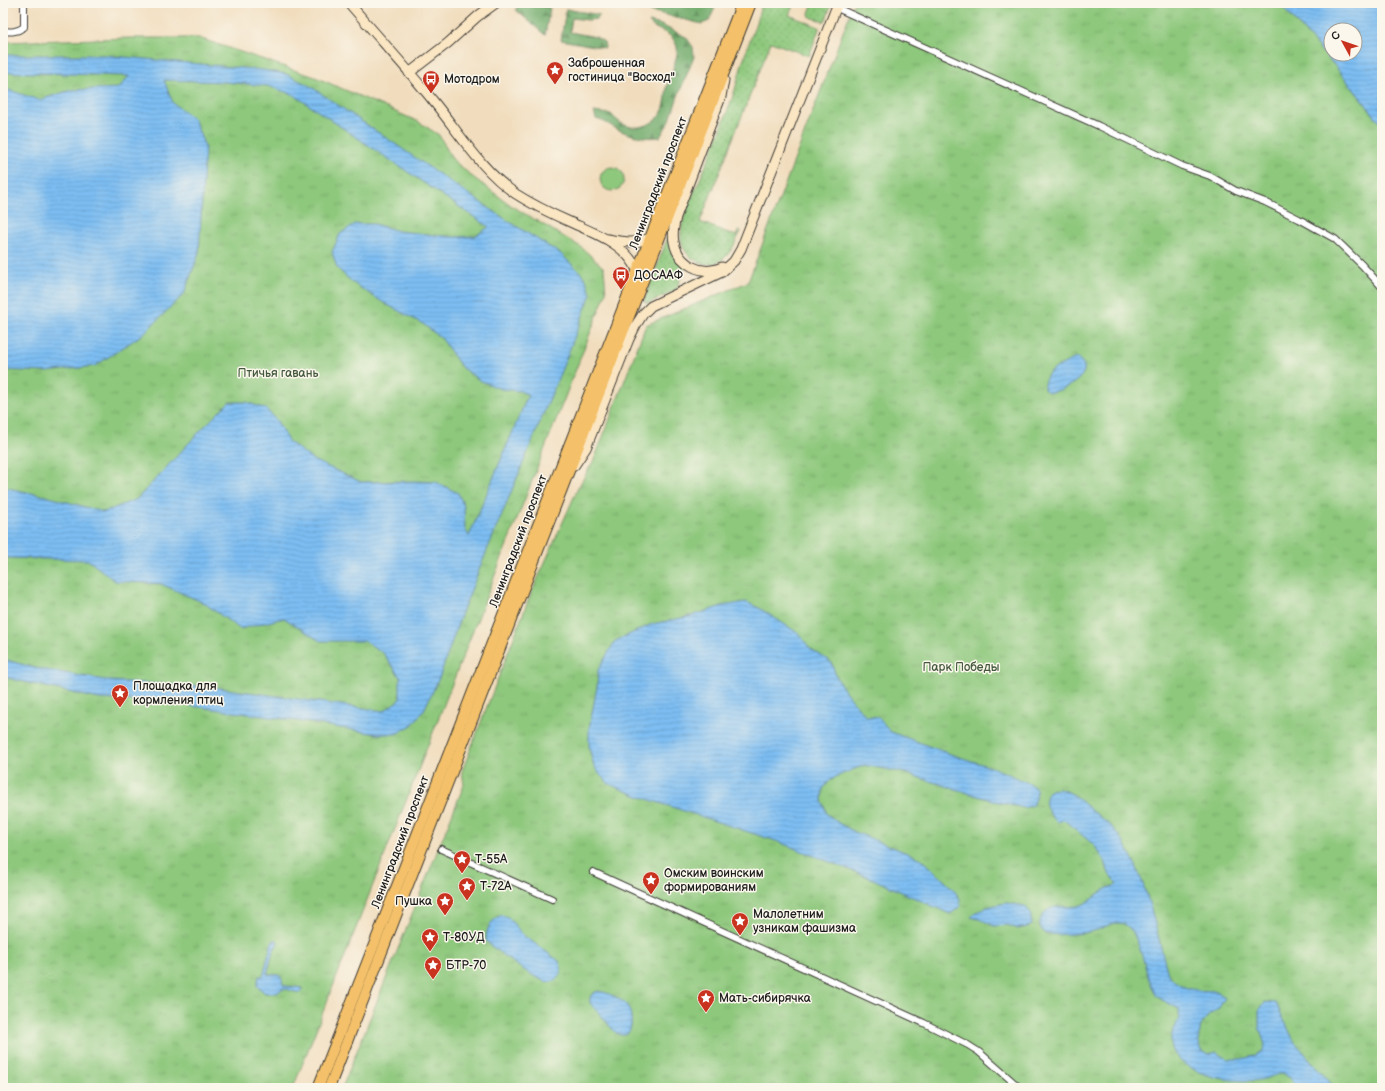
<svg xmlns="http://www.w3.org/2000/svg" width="1385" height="1091" viewBox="0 0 1385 1091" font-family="'Balsamiq Sans',sans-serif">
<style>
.grass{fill:url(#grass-dots);stroke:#54724c}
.forest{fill:url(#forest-firs);stroke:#476444}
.park{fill:url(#park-tufts);stroke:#54724c}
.garden{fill:#8dc87c;stroke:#54724c}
.water{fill:url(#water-rules);stroke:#4c6c87;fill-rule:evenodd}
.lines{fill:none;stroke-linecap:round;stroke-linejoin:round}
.street-casing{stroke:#3c3934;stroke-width:8}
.secondary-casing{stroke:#3c3934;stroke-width:11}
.primary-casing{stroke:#3c3934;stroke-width:12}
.street{stroke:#fff;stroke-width:6}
.secondary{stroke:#fbe6c3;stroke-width:9}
.primary{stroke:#f4c16a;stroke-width:10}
.labels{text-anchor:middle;stroke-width:3;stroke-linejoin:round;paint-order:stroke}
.poi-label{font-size:12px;fill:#1c1c1c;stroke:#fbf7ec;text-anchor:start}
.street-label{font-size:12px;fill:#1c1c1c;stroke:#fbf7ec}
.park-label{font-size:12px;fill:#44583e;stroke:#fbf7ec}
</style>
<defs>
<pattern id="grass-dots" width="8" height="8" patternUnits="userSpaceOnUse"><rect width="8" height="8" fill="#8dc87c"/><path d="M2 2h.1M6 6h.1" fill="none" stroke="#79ab6b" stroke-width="1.8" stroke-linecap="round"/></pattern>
<pattern id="forest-firs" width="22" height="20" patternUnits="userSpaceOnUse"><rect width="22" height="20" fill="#72ac6c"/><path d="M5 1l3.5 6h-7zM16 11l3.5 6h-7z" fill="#5d8b58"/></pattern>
<pattern id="park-tufts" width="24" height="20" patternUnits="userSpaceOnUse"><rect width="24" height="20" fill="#8dc87c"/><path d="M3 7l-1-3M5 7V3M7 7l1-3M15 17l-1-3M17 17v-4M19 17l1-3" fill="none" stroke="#79ab6b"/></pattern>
<pattern id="water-rules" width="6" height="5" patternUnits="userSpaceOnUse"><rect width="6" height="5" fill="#7dbdf2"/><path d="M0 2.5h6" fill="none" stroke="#6ba2cf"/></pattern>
</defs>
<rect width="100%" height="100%" fill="#fbf7ec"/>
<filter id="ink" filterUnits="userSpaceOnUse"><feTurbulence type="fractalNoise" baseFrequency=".025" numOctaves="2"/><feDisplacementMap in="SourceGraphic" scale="8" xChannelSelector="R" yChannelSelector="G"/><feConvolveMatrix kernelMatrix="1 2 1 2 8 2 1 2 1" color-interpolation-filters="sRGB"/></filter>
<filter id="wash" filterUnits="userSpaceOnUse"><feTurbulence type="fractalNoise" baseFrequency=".012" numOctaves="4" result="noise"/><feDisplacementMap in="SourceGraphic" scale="16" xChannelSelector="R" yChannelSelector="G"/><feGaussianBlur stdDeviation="0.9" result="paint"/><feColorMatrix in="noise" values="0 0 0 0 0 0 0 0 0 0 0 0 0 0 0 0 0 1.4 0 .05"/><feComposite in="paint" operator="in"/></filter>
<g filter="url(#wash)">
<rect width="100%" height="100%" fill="#f1ddbd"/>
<g class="grass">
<path d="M762,3H794L789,15L819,27V29L809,56L771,42L700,222L736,236L739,230L741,231C736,241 732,252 723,259C707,272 682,258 681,238C680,215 695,193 703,172C714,148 723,123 732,99C736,87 739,75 742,64C749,43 756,23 762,3Z"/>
<path d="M813,3H832L825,22L810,17L809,13Z"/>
<path d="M671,229L685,266L676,290L649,303H645L644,300Z"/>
</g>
<g class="forest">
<path d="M518,3H529L550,8L545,35L516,10Z"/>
<path d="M684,3H717L709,21L702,24L646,10L645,7L657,9Z"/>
<path d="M566,9L600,15L597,19L588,20L572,18L570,32L596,37L604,42L605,48L561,40Z"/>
<path d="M649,22L661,25L686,37L693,47L694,57L678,96L670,120L660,137C647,139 632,136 619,130C611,126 605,121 596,119L594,112L611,114C615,118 619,123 625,125C639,131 655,124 662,112C667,103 665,92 668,82C671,75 679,54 677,47C672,29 654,32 649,22Z"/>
</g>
<g class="park">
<path d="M854,3H1279L1336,67L1382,125V1088H342L464,785L462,771L530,596L578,488L594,460L646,325L748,282Z"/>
<path d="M130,38H199L315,77L417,121L439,135L453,160L474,178L512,206L581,247L604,268L606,293L293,1088H3V42Z"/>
</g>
<circle class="garden" cx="612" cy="179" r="12"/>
<g class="water">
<path d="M1279,3H1373L1382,12V125L1336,67ZM1331,30H1355V54H1331Z"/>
<path d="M3,55H103L264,70L286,74L310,86L505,219L561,254L585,277L591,294L566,359L481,565L460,618L440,676L424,710L412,725L396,734H377L305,722L163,702L99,699L3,677V659L35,668L111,681L212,687L384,711L400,699V677L383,653L365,641H320L284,618L240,629L204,603L161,584L115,581L88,560L7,558L3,554V487L45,496L104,512L137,499L202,429L229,402H246L266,409L277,421L288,441L313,460L361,482L414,481L436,482L458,493L464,506L465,529L469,536L528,395L520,391L501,389L481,381L462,368L442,339L423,324L384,303L353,283L337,268L332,252L340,234L355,224H374L399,231L454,237L475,236L489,227L294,95L268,86L225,82L164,80L173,103L194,119L205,147L199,253L184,294L143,334L95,366L47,372L3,370V88L39,100L71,90L119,88L129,76L3,72Z"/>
<path d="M1077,358C1099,372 1066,390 1052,392C1038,393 1045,378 1050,372C1055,368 1072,359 1077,358Z"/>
<path d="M746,602L759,608L798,633L810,648L832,663C837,685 852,700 866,716L878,717L891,732L953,755L994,768L1029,783L1037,790L1036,799L1033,805L1024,808L994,801L901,772L864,765L831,779L823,789L822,801L827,814L840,824L855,832L922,859L954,890L960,899V907L950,914L873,879L776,841L635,795L609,784L600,775L594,766L589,748V729L597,687L598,670L615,641L652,624L691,616L722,606Z"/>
<path d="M1059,789C1073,792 1080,800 1091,810C1098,816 1106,821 1112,827C1145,864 1155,928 1168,974C1183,992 1196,990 1217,991L1225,998L1219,1008L1208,1016L1201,1025L1198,1041L1202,1051L1209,1055L1216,1052L1228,1059H1241L1254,1056L1263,1051L1265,1045L1259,1027V1010L1265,1002L1276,1003L1294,1041L1335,1088H1299L1290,1078L1283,1073C1275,1074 1268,1079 1259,1080C1234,1084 1176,1075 1171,1044C1169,1030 1181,1025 1179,1009C1173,1005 1164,1002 1158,997C1143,982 1142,920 1117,923C1110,923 1104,928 1097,930C1080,935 1062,935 1045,934C1041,929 1038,925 1041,918C1048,903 1064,908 1077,906C1088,905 1097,893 1106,889C1111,886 1114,887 1117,883L1109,874L1105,861L1094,845L1064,820L1057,822C1047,812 1041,802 1050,790Z"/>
<path d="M1007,903L1025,906L1031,914V925L1027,927L1018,929L1008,925L994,926L982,920L971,917C979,907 995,905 1007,903Z"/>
<path d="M501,915L508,917L523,935L559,961C561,966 563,971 559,976C557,979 554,982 549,982C536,981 496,951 486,941C486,929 490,921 501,915Z"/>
<path d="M274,940H277L278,943L273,951L267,974C278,976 281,971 283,985C288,987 299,987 302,988L301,992L299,993L286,989H282L277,993H265L257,986L259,976H263C266,967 269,946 274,940Z"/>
<path d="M598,991C607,992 623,999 628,1007C634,1017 633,1044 615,1032L590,1003C589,996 592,993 598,991Z"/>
</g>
</g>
<g filter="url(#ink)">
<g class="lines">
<g class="street-casing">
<g id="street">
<path d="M837,8L1099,126L1182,166L1210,176L1236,191L1265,202L1299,219L1335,239L1362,265L1382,287"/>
<path d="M3,31C11,32 17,32 24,27V3"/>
<path d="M441,849L552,899"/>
<path d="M593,872L924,1023L968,1045L979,1052L1020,1088"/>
</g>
</g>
<g class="secondary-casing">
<g id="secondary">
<path d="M349,3C377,36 407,68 434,102C460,134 481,170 516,194C533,205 552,214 570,222C594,233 626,244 637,270"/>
<path d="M409,73L448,43L478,16L496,3"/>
<path d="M608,239C622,242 636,244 650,238"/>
<path d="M722,267C702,277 678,264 674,242C672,234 674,225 676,217L721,97L724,80"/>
<path d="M574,466L586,448L629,339L636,325L643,314L651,306L722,272L734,261L741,249L838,3"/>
</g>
</g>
<g class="primary-casing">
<g id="primary">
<path d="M318,1088L742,3"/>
<path d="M329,1088L751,3"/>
</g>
</g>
<use href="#street" class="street"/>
<use href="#secondary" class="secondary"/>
<use href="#primary" class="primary"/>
</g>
</g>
<defs>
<g id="sight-pin" transform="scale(0.9)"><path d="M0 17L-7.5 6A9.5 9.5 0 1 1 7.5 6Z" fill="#c8321e" stroke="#fbf7ec"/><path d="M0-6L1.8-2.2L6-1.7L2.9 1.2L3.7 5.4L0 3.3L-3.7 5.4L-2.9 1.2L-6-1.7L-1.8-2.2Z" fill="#fff"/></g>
<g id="bus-pin" transform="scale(0.9)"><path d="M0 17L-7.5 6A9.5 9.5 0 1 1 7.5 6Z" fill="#c8321e" stroke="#fbf7ec"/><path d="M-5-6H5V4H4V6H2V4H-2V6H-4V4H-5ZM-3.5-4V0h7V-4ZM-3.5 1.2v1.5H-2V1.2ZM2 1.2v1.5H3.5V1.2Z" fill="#fff"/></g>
</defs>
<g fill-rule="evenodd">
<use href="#sight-pin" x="555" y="70"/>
<use href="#bus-pin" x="431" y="79"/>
<use href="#bus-pin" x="621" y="275"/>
<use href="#sight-pin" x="120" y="693"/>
<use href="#sight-pin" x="462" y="859"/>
<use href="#sight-pin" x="651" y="880"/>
<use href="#sight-pin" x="467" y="886"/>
<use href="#sight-pin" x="445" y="901"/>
<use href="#sight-pin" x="740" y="921"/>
<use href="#sight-pin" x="430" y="937"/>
<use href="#sight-pin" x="433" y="965"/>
<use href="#sight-pin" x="706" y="998"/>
</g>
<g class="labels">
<g class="poi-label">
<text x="568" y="67">Заброшенная<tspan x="568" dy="14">гостиница "Восход"</tspan></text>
<text x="444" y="83">Мотодром</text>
<text x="634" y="279">ДОСААФ</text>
<text x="133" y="690">Площадка для<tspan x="133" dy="14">кормления птиц</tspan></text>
<text x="475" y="863">Т-55А</text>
<text x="664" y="877">Омским воинским<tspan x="664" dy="14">формированиям</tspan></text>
<text x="480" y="890">Т-72А</text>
<text x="432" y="905" text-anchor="end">Пушка</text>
<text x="753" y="918">Малолетним<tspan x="753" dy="14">узникам фашизма</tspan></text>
<text x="443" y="941">Т-80УД</text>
<text x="446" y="969">БТР-70</text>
<text x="719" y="1002">Мать-сибирячка</text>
</g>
<g class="street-label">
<text transform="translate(658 183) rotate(-69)" y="4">Ленинградский проспект</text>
<text transform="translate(518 541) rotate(-69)" y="4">Ленинградский проспект</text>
<text transform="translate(400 842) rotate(-69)" y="4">Ленинградский проспект</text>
</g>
<g class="park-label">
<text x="278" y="377">Птичья гавань</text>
<text x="961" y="671">Парк Победы</text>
</g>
</g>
<rect width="1385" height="1091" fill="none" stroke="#fbf7ec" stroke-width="16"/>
<g transform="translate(1343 42) rotate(310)"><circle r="19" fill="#fbf7ec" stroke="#a29f99"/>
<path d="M0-3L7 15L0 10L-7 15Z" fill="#c8321e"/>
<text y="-6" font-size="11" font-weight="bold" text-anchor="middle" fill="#1c1c1c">С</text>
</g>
</svg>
